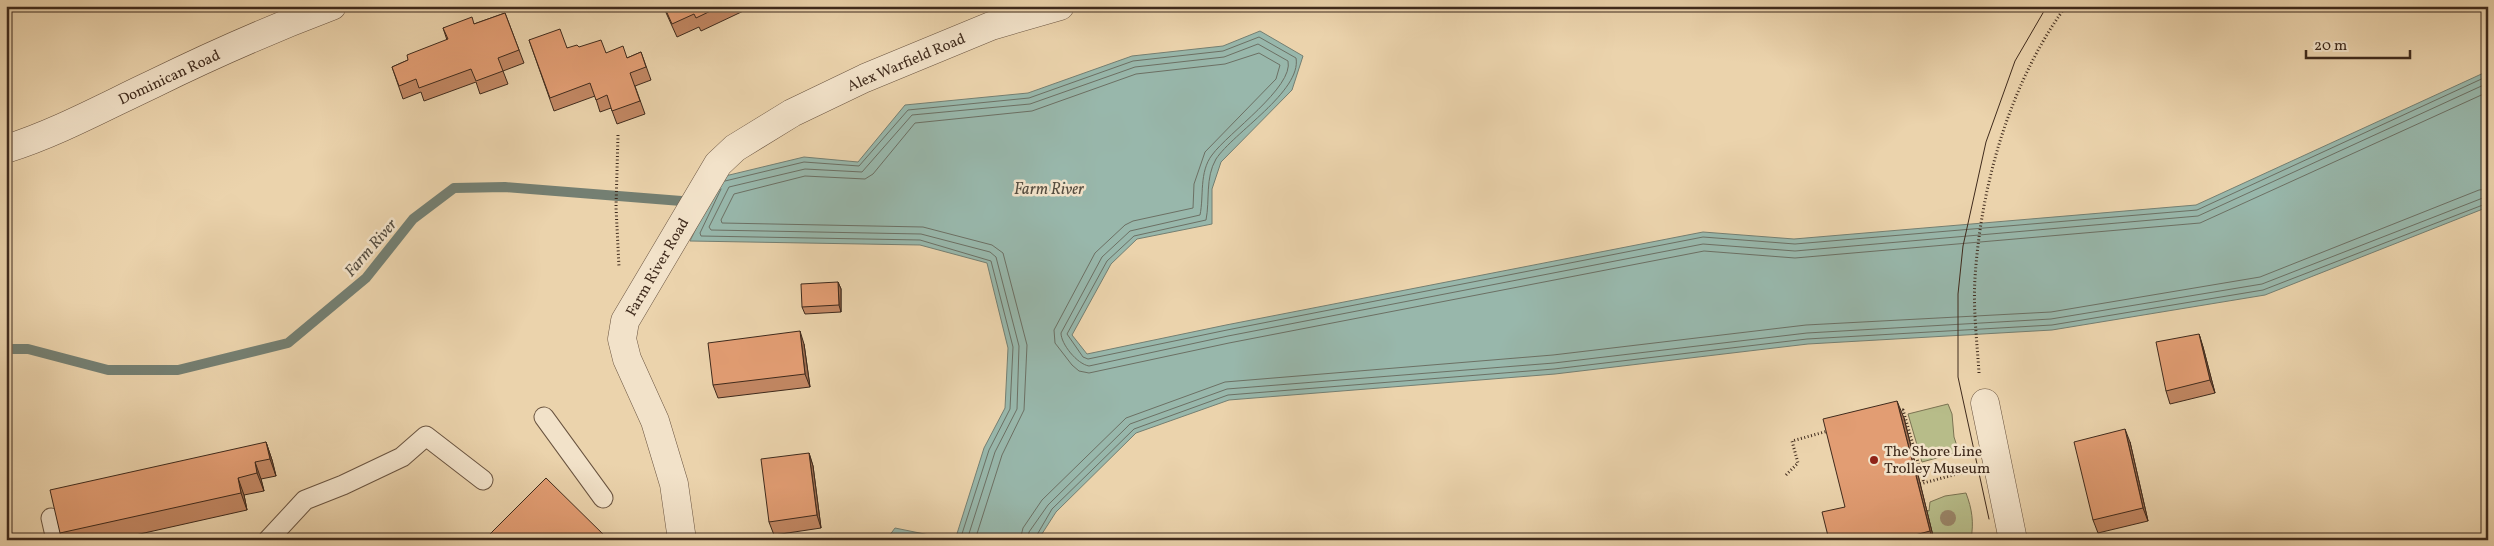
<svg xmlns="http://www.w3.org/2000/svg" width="2494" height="546" viewBox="0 0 2494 546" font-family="Vollkorn,serif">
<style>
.green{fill:#b7bc89;stroke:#7b7352}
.water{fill:#98b7ab;stroke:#747f72}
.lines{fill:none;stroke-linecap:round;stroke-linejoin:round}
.shore{stroke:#6c7064;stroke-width:1}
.stream{stroke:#747f72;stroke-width:10}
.service-casing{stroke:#6a5440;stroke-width:21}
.minor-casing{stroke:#6a5440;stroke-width:29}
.path{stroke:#3f2a1c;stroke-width:3;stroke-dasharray:1 2.5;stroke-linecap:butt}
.service{stroke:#f2e2c9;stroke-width:19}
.minor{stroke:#f2e2c9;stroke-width:28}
.tram{stroke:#3f2a1c;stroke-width:1}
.tree{fill:#9a8669}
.wall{fill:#c28763;stroke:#3f2a1c}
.shaded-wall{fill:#9e6e50;stroke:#3f2a1c}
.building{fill:#e29d73;stroke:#3f2a1c}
.poi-dot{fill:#8f2418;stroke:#f2e2c9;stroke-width:2}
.labels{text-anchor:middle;stroke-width:5;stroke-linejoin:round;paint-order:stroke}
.street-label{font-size:15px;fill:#3f2a1c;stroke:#f2e2c9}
.poi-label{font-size:15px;fill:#3f2a1c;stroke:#f2e2c9;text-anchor:start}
.water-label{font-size:16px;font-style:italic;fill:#554d40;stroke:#f2e2c9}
</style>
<rect width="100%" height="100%" fill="#ebd3ac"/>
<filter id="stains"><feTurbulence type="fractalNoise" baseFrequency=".004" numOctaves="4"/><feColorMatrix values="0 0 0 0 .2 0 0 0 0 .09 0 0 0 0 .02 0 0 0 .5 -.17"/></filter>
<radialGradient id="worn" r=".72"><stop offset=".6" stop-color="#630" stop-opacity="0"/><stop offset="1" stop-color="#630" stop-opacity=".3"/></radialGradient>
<g class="green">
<path d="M1948,404L1952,414L1954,437L1959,452L1922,462L1908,414Z"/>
<path d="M1966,493C1972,509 1974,522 1971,539L1934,540L1926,510L1929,511L1930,502L1945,496Z"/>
</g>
<g class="water">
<path d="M1260,31L1303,56L1292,90L1221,162L1212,189V224L1137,239L1111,264L1072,335L1087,354L1226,325L1703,232L1794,239L2196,205L2488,71V207L2265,295L2052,330L1808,344L1555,374L1229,400L1136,433L1056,512L1038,540H955L984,448L1005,408L1008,348L987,263L920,245L690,241L721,177L804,157L858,162L905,105L1028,93L1132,56L1223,46Z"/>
<path d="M895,528L954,540H886Z"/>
</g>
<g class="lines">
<g class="shore">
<path d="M725,181L804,162L859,166L908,110L1029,98L1133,61L1223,51L1259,37L1296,58C1302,91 1233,133 1216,159C1205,178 1210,200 1206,220L1134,236L1107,261L1067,334L1083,357L1088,359L1227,330L1703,237L1795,244L2197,210L2488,76"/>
<path d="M721,189L700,233L701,236L920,240L991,261L1013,347L1010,409L989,450L960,540"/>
<path d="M967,540L995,452L1017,409L1019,346L996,257L990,252L921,234L711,230L709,227L729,187L805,169L862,172L912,115L1030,104L1135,67L1224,57L1258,44L1288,61C1294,87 1228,133 1212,155C1199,172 1204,196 1200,215L1130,231L1102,257L1061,333C1061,344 1077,364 1089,366L1228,336L1703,244L1795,251L2198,216L2488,83"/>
<path d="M975,540L1002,455L1024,410L1027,345L1003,253L992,245L923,227L722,223L721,220L734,194L805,176L865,179L873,174L915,123L1032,111L1136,74L1225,64L1259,53L1280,65L1276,79L1205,152L1194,184L1193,208L1133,221L1125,225L1095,253L1054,330L1055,343L1072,365L1079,371L1089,373L1229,343L1704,251L1795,258L2200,223L2488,92"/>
<path d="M1020,540L1023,528L1042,500L1126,418L1225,382L1553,355L1806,325L2051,312L2260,277L2479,190L2488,189"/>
<path d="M1028,540L1029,532L1048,505L1130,424L1227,389L1554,363L1807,333L2051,319L2262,284L2488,196"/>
<path d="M1034,540L1052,509L1134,429L1228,395L1554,369L1807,339L2052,325L2263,290L2488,203"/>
</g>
<path class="stream" d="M6,349H28L108,370H178L288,343L366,278L413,219L454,188L505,187L694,202"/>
<g class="service-casing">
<g id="service">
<path d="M544,417L603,498"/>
<path d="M51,518L56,540"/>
<path d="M268,540L305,500L343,485L402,457L426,436L483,480"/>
</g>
</g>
<g class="minor-casing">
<g id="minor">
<path d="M6,149C57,133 106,106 153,84C212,55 271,29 332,6"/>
<path d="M1985,403L2013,540"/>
<path d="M682,540L674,484L655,421L627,359L622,339L625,321L718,164L735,148L792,113L865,78L991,26L1060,6"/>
</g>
</g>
<g class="path">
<path d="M618,135L616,207L619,267"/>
<path d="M1979,373C1977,341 1973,309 1975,278C1981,184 2010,83 2066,6"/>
<path d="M1899,411L1903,410L1924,483"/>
<path d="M1786,475L1798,463L1792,441L1828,431"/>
<path d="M1920,484L1968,471"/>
</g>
<use href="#service" class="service"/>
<use href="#minor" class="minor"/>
<path class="tram" d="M1989,519L1958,377V294L1963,246L1986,142L2015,61L2047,6"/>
</g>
<circle class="tree" cx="1948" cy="518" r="8"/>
<g class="wall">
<path d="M663,6H754L701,31L699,27L677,37Z"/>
<path d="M1562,6H1577L1564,11Z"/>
<path d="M505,13L524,63L503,71L508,84L480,94L476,82L424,101L421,92L403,99L392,67L408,60L447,40L443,28L474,24Z"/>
<path d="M529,40L567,48L606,53L627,58L641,52L651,80L635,86L645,114L617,124L611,108L600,112L595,96L554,111Z"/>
<path d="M838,282L841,289V312L805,314L802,307Z"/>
<path d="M2199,334L2203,347L2215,393L2170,404L2166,391Z"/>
<path d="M804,344L810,387L718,398L713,385Z"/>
<path d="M1904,418L1934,540H1829Z"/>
<path d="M266,442L272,460L276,476L261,479L264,491L244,495L247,510L113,540H62L60,533Z"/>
<path d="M2130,442L2148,521L2098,533L2093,520Z"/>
<path d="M809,453L813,466L821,528L774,535L769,522Z"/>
</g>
<g class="shaded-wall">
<path d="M838,282L841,289V312L839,305Z"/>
<path d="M800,331L804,344L810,387L805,374Z"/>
<path d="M2199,334L2203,347L2215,393L2210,380Z"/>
<path d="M1897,401L1904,418L1934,540H1933L1930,531Z"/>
<path d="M2125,429L2130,442L2148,521L2143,508Z"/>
<path d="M266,442L272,460L276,476L270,459Z"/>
<path d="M809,453L813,466L821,528L817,515Z"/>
<path d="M255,462L261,479L264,491L257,473Z"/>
<path d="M238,478L244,495L247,510L241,493Z"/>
</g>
<g class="building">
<path d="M664,6H721L696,18L694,14L672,24Z"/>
<path d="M505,13L519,50L498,58L503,71L476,81L471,69L419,88L416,79L399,86L392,67L408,60L407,55L448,39L443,28L472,17L474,24Z"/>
<path d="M560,29L567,48L577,45L579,47L601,40L606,53L623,46L627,58L641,52L646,67L630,73L640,101L612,111L607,95L596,100L590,83L550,98L529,40Z"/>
<path d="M838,282L839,305L802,307L801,284Z"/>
<path d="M800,331L805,374L713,385L708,343Z"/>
<path d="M2199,334L2210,380L2166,391L2156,342Z"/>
<path d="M1897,401L1930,531L1896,540H1829L1822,512L1845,507L1823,419Z"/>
<path d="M2125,429L2143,508L2093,520L2074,442Z"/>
<path d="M266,442L270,459L255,462L257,473L238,478L241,493L60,533L50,490Z"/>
<path d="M809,453L817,515L769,522L761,459Z"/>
<path d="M546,478L609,540H484Z"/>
</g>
<circle class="poi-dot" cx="1874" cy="460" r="5"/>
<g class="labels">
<g class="street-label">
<text transform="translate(906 62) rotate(-23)" y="5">Alex Warfield Road</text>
<text transform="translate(169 77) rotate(-25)" y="5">Dominican Road</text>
<text transform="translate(657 267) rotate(-60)" y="5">Farm River Road</text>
</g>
<g class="poi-label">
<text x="1884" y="456">The Shore Line<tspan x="1884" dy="17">Trolley Museum</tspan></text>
</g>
<g class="water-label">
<text x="1049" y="194">Farm River</text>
<text transform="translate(370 247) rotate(-49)" y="6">Farm River</text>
</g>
</g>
<rect width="2494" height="546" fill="none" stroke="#ebd3ac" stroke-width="25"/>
<rect x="8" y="8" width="2479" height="531" fill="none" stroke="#3f2a1c" stroke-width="2.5"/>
<rect x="12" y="12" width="2469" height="521" fill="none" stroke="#3f2a1c"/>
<path d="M2306 50v8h104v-8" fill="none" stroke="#3f2a1c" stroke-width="2.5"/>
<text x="2314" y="50" font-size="15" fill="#3f2a1c" stroke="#f2e2c9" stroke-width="4" paint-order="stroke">20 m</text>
<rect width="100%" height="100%" filter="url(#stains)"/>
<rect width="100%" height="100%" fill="url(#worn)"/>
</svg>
